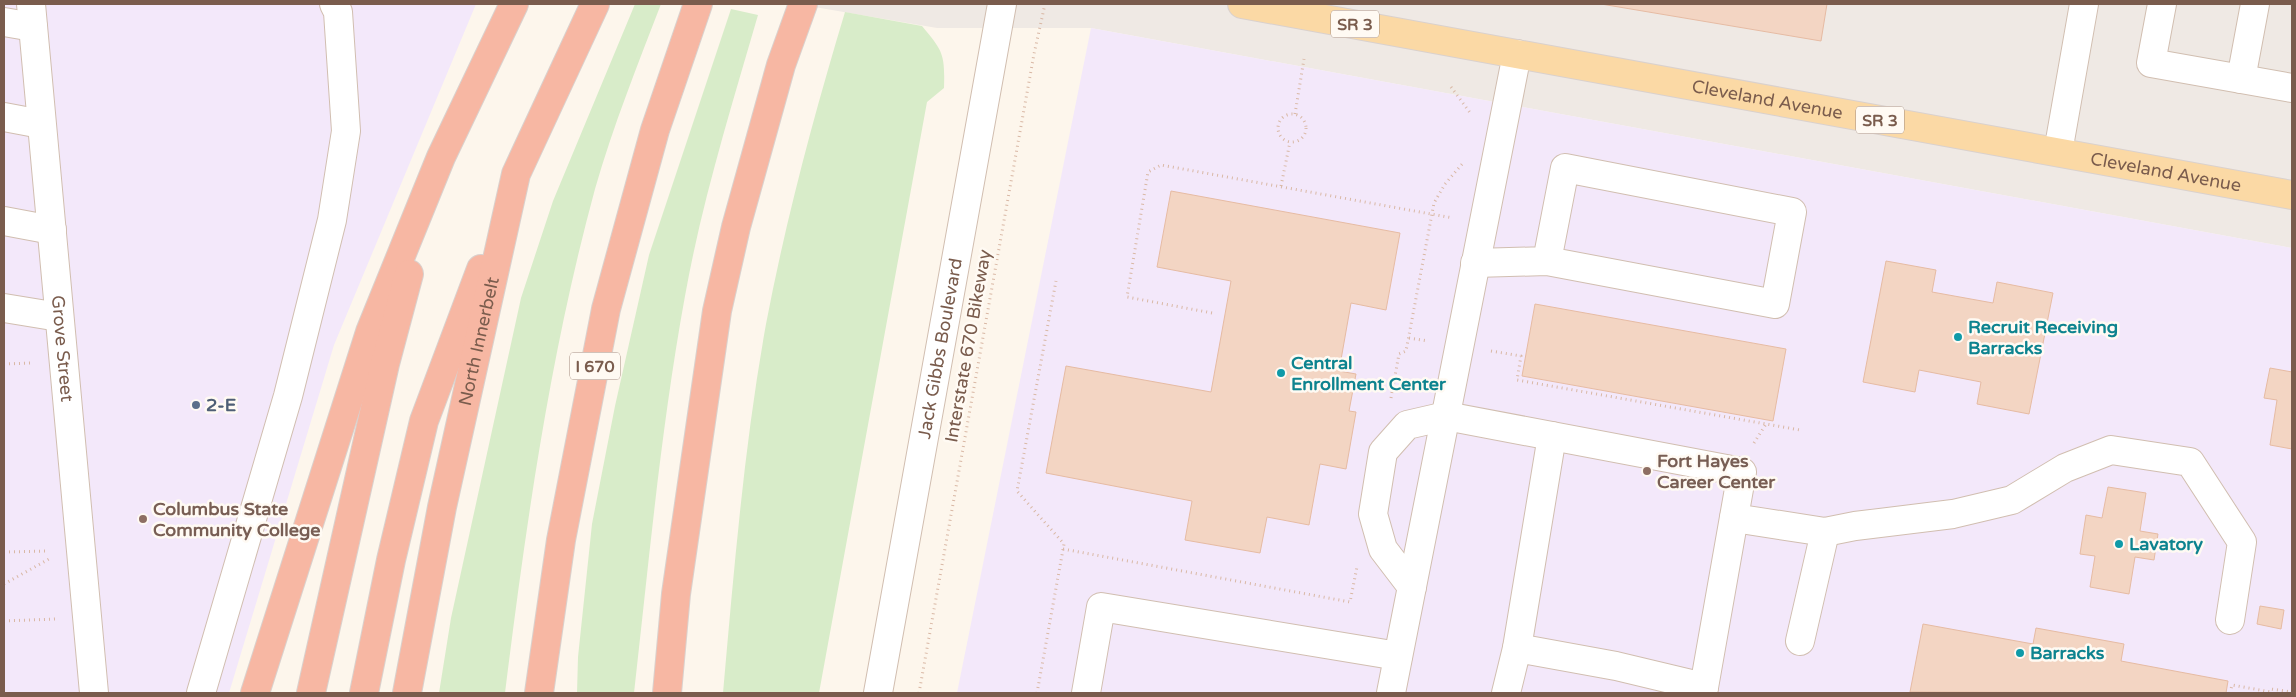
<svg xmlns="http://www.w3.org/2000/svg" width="2296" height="697" viewBox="0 0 2296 697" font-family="'Varela Round',sans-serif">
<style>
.industrial{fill:#efe9e4}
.education{fill:#f3e8fa}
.green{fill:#d8ecc9}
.building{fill:#f3d5c3;stroke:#e6bba3}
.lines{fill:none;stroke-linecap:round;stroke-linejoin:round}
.minor-casing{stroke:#d1beb0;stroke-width:30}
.major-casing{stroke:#dad1cd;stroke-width:30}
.highway-casing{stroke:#dad1cd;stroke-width:30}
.path{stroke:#d9b8a5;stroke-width:3;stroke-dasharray:1 4;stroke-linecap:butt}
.minor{stroke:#fff;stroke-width:28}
.major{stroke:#fbd9a5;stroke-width:28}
.highway{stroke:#f7b7a3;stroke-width:28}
.culture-dot{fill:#0f9aa8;stroke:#fffaf3;stroke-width:2}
.service-dot{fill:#5c6f8a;stroke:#fffaf3;stroke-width:2}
.education-dot{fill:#8d6e63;stroke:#fffaf3;stroke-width:2}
.labels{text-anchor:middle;stroke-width:5;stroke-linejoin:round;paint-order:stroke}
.shield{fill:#fffaf3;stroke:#a28b7f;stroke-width:1}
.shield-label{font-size:16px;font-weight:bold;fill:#7a5c4d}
.street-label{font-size:18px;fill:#7a5c4d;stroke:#fffaf3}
.culture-label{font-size:18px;font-weight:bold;fill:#0d838f;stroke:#fffaf3;text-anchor:start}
.service-label{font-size:18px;font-weight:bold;fill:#4e5e75;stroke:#fffaf3;text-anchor:start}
.education-label{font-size:18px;font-weight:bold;fill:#785e54;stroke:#fffaf3;text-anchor:start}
</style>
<rect width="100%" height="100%" fill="#fdf6ec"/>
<path class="industrial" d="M797,4H2292V248L1091,28H937Z"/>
<g class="education">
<path d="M4,4H476L334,345L229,693H4Z"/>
<path d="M1091,28L2292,248V693H957Z"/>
</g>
<g class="green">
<path d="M635,4H661C638,64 613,126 595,189C550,354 526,524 505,693H439L451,618L521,298L553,201Z"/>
<path d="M731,9L758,15C731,108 702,201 685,296C661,427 649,561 634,693H577L578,657L592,524L615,406L649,255Z"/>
<path d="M845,12L922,26C943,51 945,54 944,88L927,102L819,693H723C734,570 744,446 766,324C786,219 814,115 845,12Z"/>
</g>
<g class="building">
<path d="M1601,4H1827L1821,41Z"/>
<path d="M1171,191L1400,233L1386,310L1351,303L1339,371L1356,374L1349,411L1356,412L1346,469L1320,464L1309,525L1267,517L1260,553L1185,540L1192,501L1046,473L1066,366L1211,392L1231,281L1157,267Z"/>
<path d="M1886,261L1936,270L1932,292L1993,303L1997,282L2053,293L2029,414L1977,404L1981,382L1919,370L1915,392L1863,382Z"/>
<path d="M1535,304L1786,349L1773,421L1522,376Z"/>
<path d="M2270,368L2292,372V449L2270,445L2277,400L2264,398Z"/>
<path d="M2108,487L2146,493L2140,531L2158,534L2154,560L2135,557L2129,594L2090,587L2095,556L2080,554L2086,515L2102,518Z"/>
<path d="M2260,606L2284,610L2281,629L2257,624Z"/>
<path d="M1923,624L2033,644L2036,628L2124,644L2121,661L2228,681L2226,693L1910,692Z"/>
</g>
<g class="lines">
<g class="minor-casing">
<g id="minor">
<path id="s1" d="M31,4L94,693"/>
<path d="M2162,4L2151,63L2292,88"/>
<path d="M4,22L33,27"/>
<path d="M2241,79L2255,4"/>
<path d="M4,117L41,124"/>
<path d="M2058,152L2084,4"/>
<path d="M4,221L52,230"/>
<path d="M1475,263L1547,261L1775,304L1792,212L1565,168L1547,261"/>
<path d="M4,308L59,317"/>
<path d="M1734,518L1825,532L1855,526L1953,514L2012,500L2065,468L2111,450L2190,462L2242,542L2230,620"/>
<path d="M1412,587L1383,549L1373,514L1383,452L1407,425L1446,416L1742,472L1703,693"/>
<path d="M1800,641L1825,532"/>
<path d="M1517,648L1552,436"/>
<path d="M201,693L288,396L332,220L346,131L338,12L334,4"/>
<path id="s2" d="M878,693L1002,4"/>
<path d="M1086,693L1101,607L1398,656"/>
<path d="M1391,693L1517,54"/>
<path d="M1506,693L1517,648L1616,666L1704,687"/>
</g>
</g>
<g class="major-casing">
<g id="major">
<path id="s3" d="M1242,4L2292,195"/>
</g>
</g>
<g class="highway-casing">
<g id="highway">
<path d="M255,693L370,332L441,157L514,4"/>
<path d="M311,693L385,364L409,274"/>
<path d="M364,693L391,560L424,421L481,269"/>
<path id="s4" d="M407,693L442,507L516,174L595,4"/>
<path d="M539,693L561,540L606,309L655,130L698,4"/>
<path d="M667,693L676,594L717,311L736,227L781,65L803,4"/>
</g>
</g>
<g class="path">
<path d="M1451,87L1471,114"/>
<path d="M1295,114L1304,59"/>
<circle cx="1292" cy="128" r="14"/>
<path d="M1281,186L1290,142"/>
<path d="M1212,313L1127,297L1148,172L1161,165L1453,218"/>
<path d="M1409,338L1428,341"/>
<path d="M1491,351L1521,356L1517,380L1800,430"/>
<path d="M4,364L31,363"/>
<path d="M1391,398L1399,354L1406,351L1434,203L1445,184L1463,163"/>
<path d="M1754,443L1766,424"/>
<path d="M1063,549L1350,602L1357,567"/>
<path d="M4,552L48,551"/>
<path d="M4,584L49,559"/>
<path d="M4,621L55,619"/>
<path d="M919,693L1034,54L1045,4"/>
<path d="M1037,693L1064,544L1017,491L1056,281"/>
<path d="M2230,693L2232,685L2271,692"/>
<path d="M2271,693V689L2292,692"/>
</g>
<use href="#minor" class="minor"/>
<use href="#major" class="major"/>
<use href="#highway" class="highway"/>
</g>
<g class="culture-dot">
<circle cx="1958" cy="337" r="5"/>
<circle cx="1281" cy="373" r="5"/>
<circle cx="2119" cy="544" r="5"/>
<circle cx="2020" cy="653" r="5"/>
</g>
<circle class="service-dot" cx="196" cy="405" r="5"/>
<g class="education-dot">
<circle cx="1647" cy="471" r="5"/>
<circle cx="143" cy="519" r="5"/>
</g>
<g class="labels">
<g class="shield">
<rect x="1331" y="10.5" width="48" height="27" rx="4"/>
<rect x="1856" y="106.5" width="48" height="27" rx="4"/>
<rect x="570" y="352.5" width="50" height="27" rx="4"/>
</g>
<g class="shield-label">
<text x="1355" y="30">SR 3</text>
<text x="1880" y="126">SR 3</text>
<text x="595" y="372">I 670</text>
</g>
<g class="street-label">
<text dy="6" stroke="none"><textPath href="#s3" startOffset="534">Cleveland Avenue</textPath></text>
<text dy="6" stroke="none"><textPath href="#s3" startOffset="939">Cleveland Avenue</textPath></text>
<text dy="6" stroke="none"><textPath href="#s4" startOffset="359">North Innerbelt</textPath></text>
<text transform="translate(968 346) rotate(-80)" y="6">Interstate 670 Bikeway</text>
<text dy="6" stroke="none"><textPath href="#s1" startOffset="346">Grove Street</textPath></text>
<text dy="6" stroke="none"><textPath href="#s2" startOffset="350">Jack Gibbs Boulevard</textPath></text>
</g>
<g class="culture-label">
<text x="1968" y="333">Recruit Receiving<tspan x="1968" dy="21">Barracks</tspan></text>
<text x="1291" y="369">Central<tspan x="1291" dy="21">Enrollment Center</tspan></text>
<text x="2129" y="550">Lavatory</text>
<text x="2030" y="659">Barracks</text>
</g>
<g class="service-label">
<text x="206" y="411">2-E</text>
</g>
<g class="education-label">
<text x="1657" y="467">Fort Hayes<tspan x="1657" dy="21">Career Center</tspan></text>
<text x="153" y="515">Columbus State<tspan x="153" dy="21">Community College</tspan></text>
</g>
</g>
<rect width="2296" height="697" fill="none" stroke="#7a5c4d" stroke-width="10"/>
</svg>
